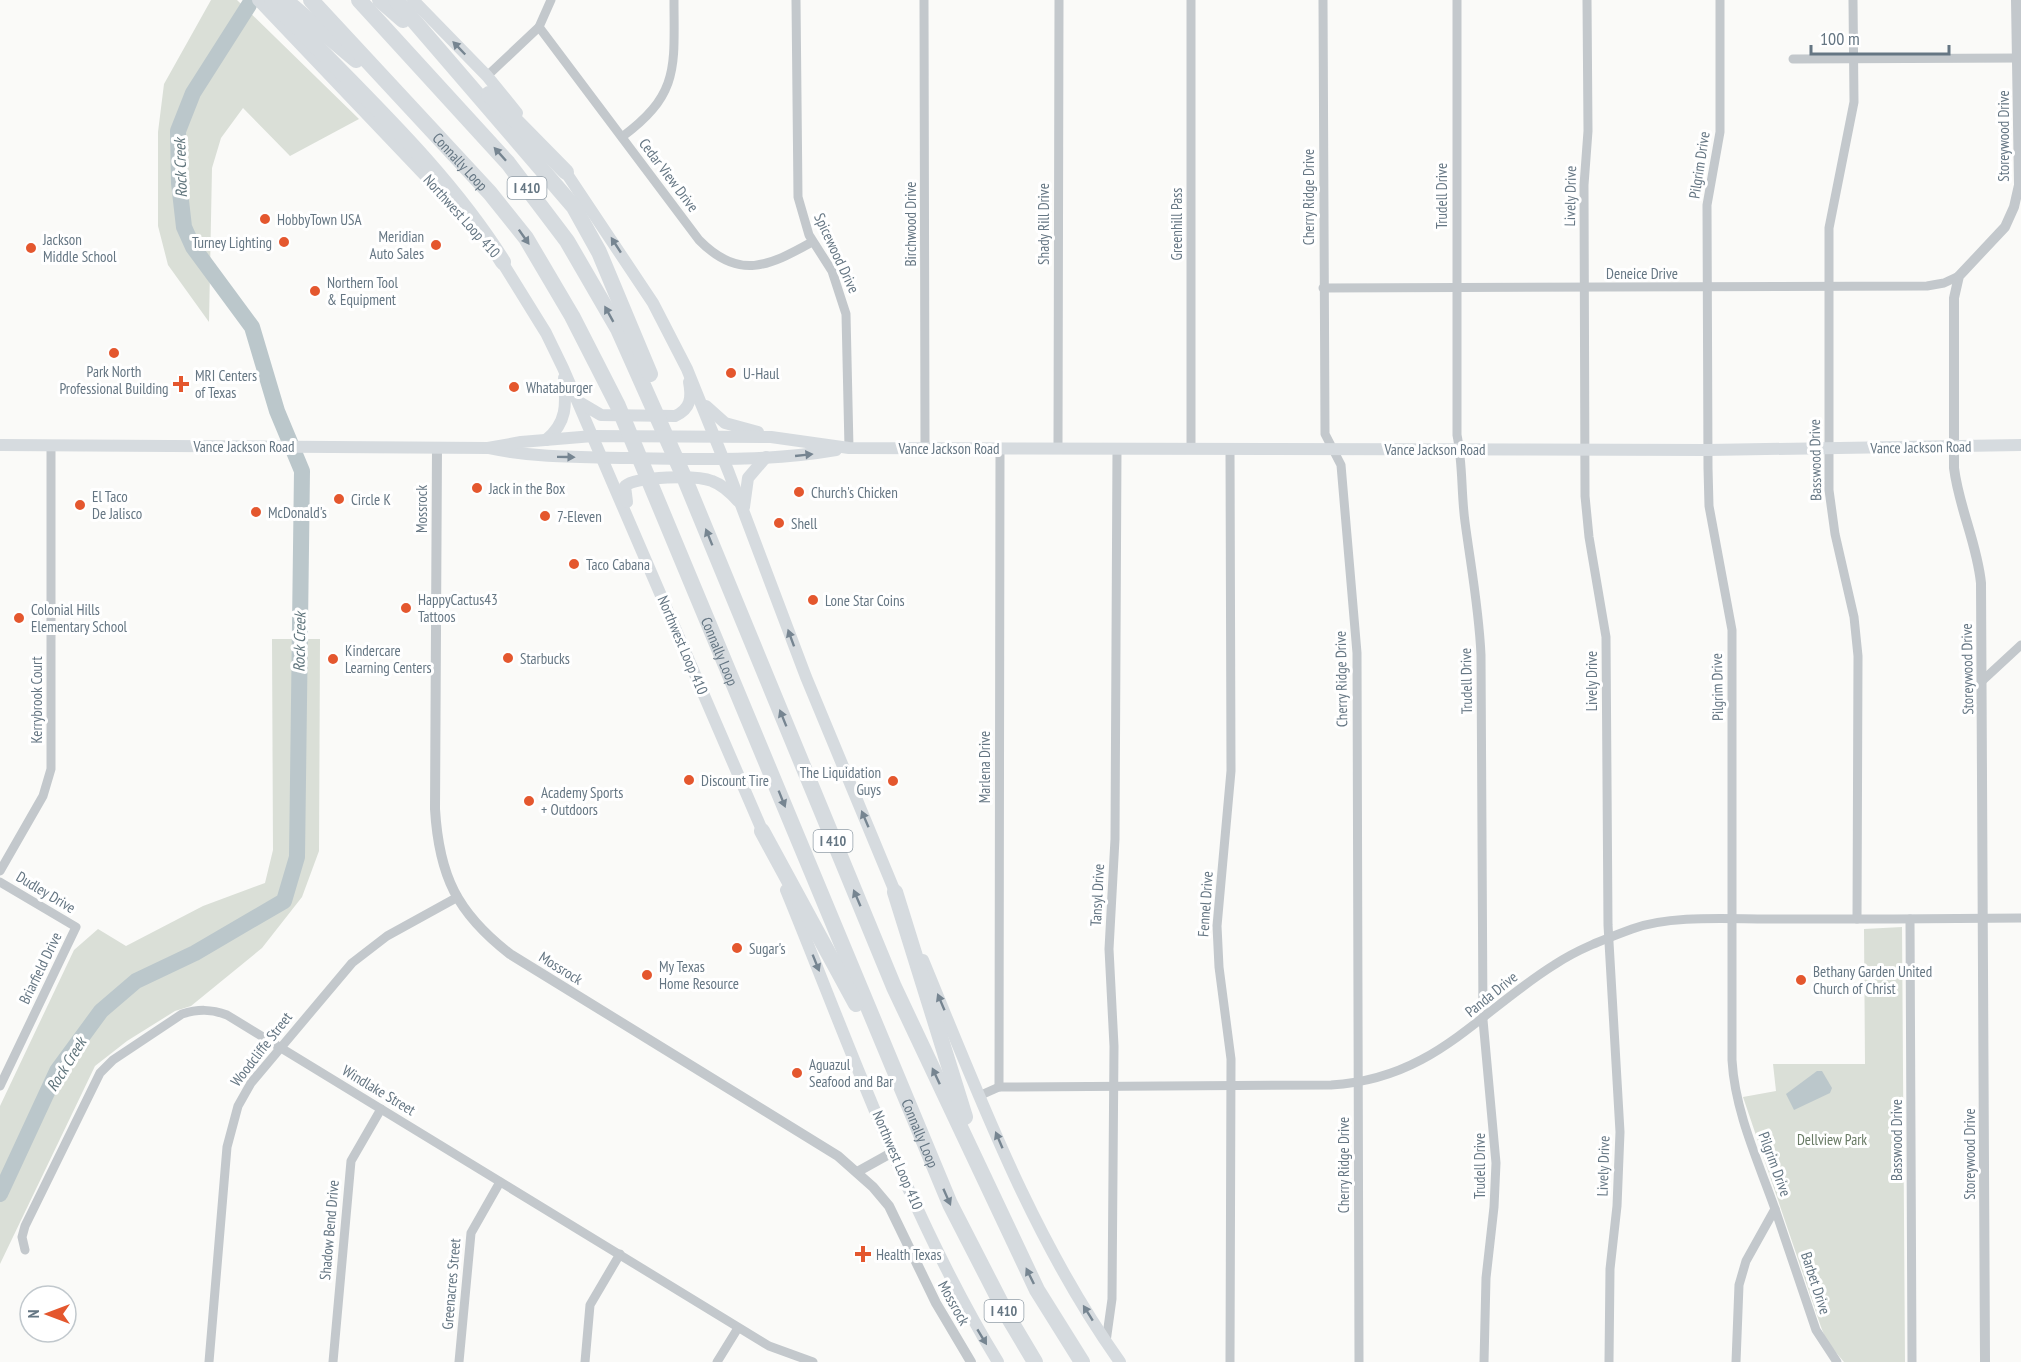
<svg xmlns="http://www.w3.org/2000/svg" width="2021" height="1362" viewBox="0 0 2021 1362" font-family="'PT Sans Narrow',sans-serif">
  <rect width="100%" height="100%" fill="#fafaf8"/>
  <g fill="#dadfd7">
    <polygon points="211,0 237,0 359,119 290,156 243,108 221,138 212,168 209,322 168,265 158,226 158,132 164,84"/>
    <polygon points="272,639 320,639 319,851 302,897 262,948 191,1006 175,1011 127,1041 95,1066 0,1264 0,1106 74,950 98,929 126,946 203,906 265,883 273,850"/>
    <polygon points="1902,927 1905,1362 1844,1362 1827,1342 1821,1327 1743,1097 1776,1091 1773,1064 1865,1064 1864,929"/>
  </g>
  <polygon fill="#bbc7cb" points="1817,1071 1822,1071 1832,1088 1830,1093 1794,1110 1786,1094"/>
  <g fill="none" stroke-linecap="round" stroke-linejoin="round">
    <polyline stroke="#bbc7cb" stroke-width="16" points="0,1194 57,1071 101,1011 136,981 195,953 284,901 297,857 302,471 277,411 252,327 193,247 184,227 179,183 178,131 193,93 249,5"/>
    <g stroke="#c3c8cc" stroke-width="9">
      <polyline points="796,0 798,197 809,235 832,271 846,314 849,448"/>
      <polyline points="924,0 925,447"/>
      <polyline points="1323,0 1325,434 1341,465 1357,653 1359,1362"/>
      <path d="M1457 0V435C1463 464 1461 493 1465 522 1471 567 1479 610 1481 655L1483 1020 1496 1163 1494 1207 1486 1278 1484 1362"/>
      <polyline points="1587,0 1588,131 1584,185 1585,496 1589,537 1606,637 1608,925 1620,1132 1617,1206 1610,1269 1609,1362"/>
      <path d="M1720 0V132L1707 205 1708 468 1709 506 1732 630V1060C1735 1112 1758 1161 1775 1209L1746 1261 1739 1285 1736 1362"/>
      <polyline points="1853,0 1854,102 1829,228 1829,490 1835,534 1854,617 1858,656 1857,919"/>
      <path d="M539 27 699 240C739 281 769 266 812 242"/>
      <polyline points="1793,59 2021,58"/>
      <polyline points="487,76 539,27 551,0"/>
      <path d="M622 137C680 94 674 67 674 0"/>
      <polyline points="1323,288 1927,286 1944,283 1959,276"/>
      <polyline points="1058,448 1059,0"/>
      <polyline points="1191,448 1191,0"/>
      <polyline points="1230,448 1231,771 1217,926 1219,967 1231,1059 1230,1362"/>
      <polyline points="1982,681 2021,645"/>
      <polyline points="0,871 43,796 51,769 51,445"/>
      <polyline points="0,882 76,927 0,1086"/>
      <polyline points="1910,919 1912,1362"/>
      <polyline points="999,1087 1000,448"/>
      <path d="M981 1095 999 1087 1331 1085C1433 1079 1476 1014 1554 965 1578 949 1605 939 1632 929 1670 915 1727 919 1767 919 1852 919 1936 919 2021 918"/>
      <polyline points="1775,1209 1816,1330 1837,1362"/>
      <path d="M25 1250 22 1237 25 1226 100 1073 113 1060 182 1014C198 1009 211 1009 227 1015L769 1346 813 1362"/>
      <polyline points="1106,1342 1112,1299 1114,1046 1109,949 1115,839 1117,448"/>
      <polyline points="209,1362 227,1147 238,1106 251,1083 352,963 387,936 456,898"/>
      <polyline points="333,1362 351,1161 381,1109"/>
      <polyline points="459,1362 471,1233 500,1182"/>
      <polyline points="585,1362 590,1305 620,1254"/>
      <polyline points="717,1362 738,1328"/>
    </g>
    <g stroke="#c3c8cc" stroke-width="10">
      <path d="M437 448 435 809C439 876 457 913 510 954L838 1156 873 1187 889 1206 936 1303 971 1362"/>
      <polyline points="857,1172 893,1152"/>
      <path d="M1985 1362 1981 583C1977 543 1959 508 1954 468V298L1959 276 2005 227 2014 207 2019 185 2016 0"/>
    </g>
    <g stroke="#d6dbdf" stroke-width="12">
      <polyline points="258,0 456,208"/>
      <polyline points="413,0 487,76 517,113"/>
      <polyline points="561,165 653,303 687,369 729,473 806,677 898,899"/>
      <polyline points="499,257 546,333 563,368 765,837"/>
      <path d="M579 402 601 415 675 416C691 409 692 397 689 382"/>
      <polyline points="706,406 725,423 758,432"/>
      <path d="M546 440C568 422 566 403 564 378"/>
      <path d="M0 445 488 448C535 458 582 457 630 458 698 459 767 462 836 450"/>
      <polyline points="488,448 521,442 593,436 771,437 849,448 1708,450 2021,445"/>
      <path d="M627 502 625 486C637 476 697 475 712 481 723 485 731 493 738 501"/>
      <polyline points="744,507 748,478 766,457"/>
      <path d="M786 890C850 1046 910 1218 998 1362"/>
      <path d="M923 960C980 1098 1033 1240 1120 1362"/>
    </g>
    <g stroke="#d6dbdf" stroke-width="16">
      <path d="M272 0C351 85 441 163 503 262"/>
      <polyline points="285,0 356,60"/>
      <path id="s1" d="M311 0 490 193 526 238 572 316 618 406 950 1204 1007 1315 1035 1362"/>
      <polyline points="359,0 508,163 567,241 618,329 684,477 894,987 1037,1290 1082,1362"/>
      <polyline points="380,0 403,20"/>
      <polyline points="396,0 574,207 599,252 650,374"/>
      <polyline points="489,94 566,172"/>
      <polyline points="762,831 856,1004"/>
      <polyline points="895,892 965,1117"/>
    </g>
  </g>
  <defs><path id="oneway-solid" d="M-6-.8H1V-3.2L6.5 0L1 3.2V.8H-6Z" transform="scale(1.5)"/></defs>
  <g fill="#768591">
    <use href="#oneway-solid" transform="translate(459 48) rotate(-134)"/>
    <use href="#oneway-solid" transform="translate(500 154) rotate(-132)"/>
    <use href="#oneway-solid" transform="translate(524 237) rotate(55)"/>
    <use href="#oneway-solid" transform="translate(616 245) rotate(-123)"/>
    <use href="#oneway-solid" transform="translate(609 314) rotate(-119)"/>
    <use href="#oneway-solid" transform="translate(804 455) rotate(-6)"/>
    <use href="#oneway-solid" transform="translate(566 457) rotate(1)"/>
    <use href="#oneway-solid" transform="translate(709 537) rotate(-112)"/>
    <use href="#oneway-solid" transform="translate(791 638) rotate(-110)"/>
    <use href="#oneway-solid" transform="translate(783 718) rotate(-112)"/>
    <use href="#oneway-solid" transform="translate(782 799) rotate(68)"/>
    <use href="#oneway-solid" transform="translate(865 819) rotate(-113)"/>
    <use href="#oneway-solid" transform="translate(857 898) rotate(-113)"/>
    <use href="#oneway-solid" transform="translate(816 963) rotate(68)"/>
    <use href="#oneway-solid" transform="translate(941 1002) rotate(-113)"/>
    <use href="#oneway-solid" transform="translate(936 1076) rotate(-115)"/>
    <use href="#oneway-solid" transform="translate(999 1140) rotate(-113)"/>
    <use href="#oneway-solid" transform="translate(947 1197) rotate(66)"/>
    <use href="#oneway-solid" transform="translate(1030 1276) rotate(-116)"/>
    <use href="#oneway-solid" transform="translate(1088 1313) rotate(-122)"/>
    <use href="#oneway-solid" transform="translate(982 1337) rotate(59)"/>
  </g>
  <g fill="#e4572e" stroke="#fff" stroke-width="2">
    <circle cx="265" cy="219" r="6"/>
    <circle cx="284" cy="242" r="6"/>
    <circle cx="436" cy="245" r="6"/>
    <circle cx="31" cy="248" r="6"/>
    <circle cx="315" cy="291" r="6"/>
    <circle cx="114" cy="353" r="6"/>
    <circle cx="731" cy="373" r="6"/>
    <path d="M178 375h6v6h6v6h-6v6h-6v-6h-6v-6h6z"/>
    <circle cx="514" cy="387" r="6"/>
    <circle cx="477" cy="488" r="6"/>
    <circle cx="799" cy="492" r="6"/>
    <circle cx="339" cy="499" r="6"/>
    <circle cx="80" cy="505" r="6"/>
    <circle cx="256" cy="512" r="6"/>
    <circle cx="545" cy="516" r="6"/>
    <circle cx="779" cy="523" r="6"/>
    <circle cx="574" cy="564" r="6"/>
    <circle cx="813" cy="600" r="6"/>
    <circle cx="406" cy="608" r="6"/>
    <circle cx="19" cy="618" r="6"/>
    <circle cx="508" cy="658" r="6"/>
    <circle cx="333" cy="659" r="6"/>
    <circle cx="689" cy="780" r="6"/>
    <circle cx="893" cy="781" r="6"/>
    <circle cx="529" cy="801" r="6"/>
    <circle cx="737" cy="948" r="6"/>
    <circle cx="647" cy="975" r="6"/>
    <circle cx="1801" cy="980" r="6"/>
    <circle cx="797" cy="1073" r="6"/>
    <path d="M860 1245h6v6h6v6h-6v6h-6v-6h-6v-6h6z"/>
  </g>
  <g text-anchor="middle" dominant-baseline="central" stroke-width="6" stroke-linejoin="round" paint-order="stroke">
    <g fill="#fff" stroke="#939fa8" stroke-width="1.5">
      <rect x="507.5" y="177" width="39" height="22" rx="4.5"/>
      <rect x="813.5" y="830" width="39" height="22" rx="4.5"/>
      <rect x="984.5" y="1300" width="39" height="22" rx="4.5"/>
    </g>
    <g font-size="14" font-weight="bold" fill="#657683">
      <text x="527" y="188">I 410</text>
      <text x="833" y="841">I 410</text>
      <text x="1004" y="1311">I 410</text>
    </g>
    <g font-size="15" fill="#657683" stroke="#fff">
      <text transform="translate(2003 136) rotate(-90)">Storeywood Drive</text>
      <text stroke="none"><textPath href="#s1" startOffset="220">Connally Loop</textPath></text>
      <text transform="translate(1699 165) rotate(-81)">Pilgrim Drive</text>
      <text transform="translate(669 175) rotate(53)">Cedar View Drive</text>
      <text transform="translate(1441 196) rotate(-90)">Trudell Drive</text>
      <text transform="translate(1570 196) rotate(-89)">Lively Drive</text>
      <text transform="translate(1308 197) rotate(-90)">Cherry Ridge Drive</text>
      <text transform="translate(462 216) rotate(48)">Northwest Loop 410</text>
      <text transform="translate(910 224) rotate(-90)">Birchwood Drive</text>
      <text transform="translate(1043 224) rotate(-90)">Shady Rill Drive</text>
      <text transform="translate(1176 224) rotate(-90)">Greenhill Pass</text>
      <text transform="translate(837 253) rotate(65)">Spicewood Drive</text>
      <text x="1642" y="273">Deneice Drive</text>
      <text x="244" y="446">Vance Jackson Road</text>
      <text transform="translate(1921 447) rotate(-1)">Vance Jackson Road</text>
      <text x="949" y="448">Vance Jackson Road</text>
      <text x="1435" y="449">Vance Jackson Road</text>
      <text transform="translate(1815 460) rotate(-91)">Basswood Drive</text>
      <text transform="translate(421 509) rotate(-90)">Mossrock</text>
      <text transform="translate(683 645) rotate(67)">Northwest Loop 410</text>
      <text stroke="none"><textPath href="#s1" startOffset="778">Connally Loop</textPath></text>
      <text transform="translate(1967 669) rotate(-91)">Storeywood Drive</text>
      <text transform="translate(1341 679) rotate(-91)">Cherry Ridge Drive</text>
      <text transform="translate(1466 681) rotate(-91)">Trudell Drive</text>
      <text transform="translate(1591 681) rotate(-90)">Lively Drive</text>
      <text transform="translate(1717 687) rotate(-91)">Pilgrim Drive</text>
      <text transform="translate(36 700) rotate(-90)">Kerrybrook Court</text>
      <text transform="translate(984 767) rotate(-90)">Marlena Drive</text>
      <text transform="translate(46 892) rotate(31)">Dudley Drive</text>
      <text transform="translate(1097 895) rotate(-87)">Tansyl Drive</text>
      <text transform="translate(1205 904) rotate(-86)">Fennel Drive</text>
      <text transform="translate(40 968) rotate(-64)">Briarfield Drive</text>
      <text transform="translate(561 968) rotate(32)">Mossrock</text>
      <text transform="translate(1491 994) rotate(-39)">Panda Drive</text>
      <text transform="translate(261 1049) rotate(-52)">Woodcliffe Street</text>
      <text transform="translate(379 1090) rotate(31)">Windlake Street</text>
      <text stroke="none"><textPath href="#s1" startOffset="1300">Connally Loop</textPath></text>
      <text transform="translate(1896 1140) rotate(-90)">Basswood Drive</text>
      <text transform="translate(1969 1154) rotate(-90)">Storeywood Drive</text>
      <text transform="translate(898 1160) rotate(67)">Northwest Loop 410</text>
      <text transform="translate(1775 1164) rotate(70)">Pilgrim Drive</text>
      <text transform="translate(1343 1165) rotate(-90)">Cherry Ridge Drive</text>
      <text transform="translate(1479 1166) rotate(-90)">Trudell Drive</text>
      <text transform="translate(1603 1166) rotate(-88)">Lively Drive</text>
      <text transform="translate(329 1230) rotate(-85)">Shadow Bend Drive</text>
      <text transform="translate(1816 1283) rotate(72)">Barbet Drive</text>
      <text transform="translate(451 1284) rotate(-85)">Greenacres Street</text>
      <text transform="translate(954 1303) rotate(61)">Mossrock</text>
    </g>
    <g font-size="15" fill="#657683" stroke="#fff" text-anchor="start">
      <text x="277" y="219">HobbyTown USA</text>
      <text x="424" y="236" text-anchor="end">Meridian<tspan x="424" dy="17">Auto Sales</tspan></text>
      <text x="43" y="239">Jackson<tspan x="43" dy="17">Middle School</tspan></text>
      <text x="272" y="242" text-anchor="end">Turney Lighting</text>
      <text x="327" y="282">Northern Tool<tspan x="327" dy="17">&amp; Equipment</tspan></text>
      <text x="114" y="371" text-anchor="middle">Park North<tspan x="114" dy="17">Professional Building</tspan></text>
      <text x="743" y="373">U-Haul</text>
      <text x="195" y="375">MRI Centers<tspan x="195" dy="17">of Texas</tspan></text>
      <text x="526" y="387">Whataburger</text>
      <text x="489" y="488">Jack in the Box</text>
      <text x="811" y="492">Church's Chicken</text>
      <text x="92" y="496">El Taco<tspan x="92" dy="17">De Jalisco</tspan></text>
      <text x="351" y="499">Circle K</text>
      <text x="268" y="512">McDonald's</text>
      <text x="557" y="516">7-Eleven</text>
      <text x="791" y="523">Shell</text>
      <text x="586" y="564">Taco Cabana</text>
      <text x="418" y="599">HappyCactus43<tspan x="418" dy="17">Tattoos</tspan></text>
      <text x="825" y="600">Lone Star Coins</text>
      <text x="31" y="609">Colonial Hills<tspan x="31" dy="17">Elementary School</tspan></text>
      <text x="345" y="650">Kindercare<tspan x="345" dy="17">Learning Centers</tspan></text>
      <text x="520" y="658">Starbucks</text>
      <text x="881" y="772" text-anchor="end">The Liquidation<tspan x="881" dy="17">Guys</tspan></text>
      <text x="701" y="780">Discount Tire</text>
      <text x="541" y="792">Academy Sports<tspan x="541" dy="17">+ Outdoors</tspan></text>
      <text x="749" y="948">Sugar's</text>
      <text x="659" y="966">My Texas<tspan x="659" dy="17">Home Resource</tspan></text>
      <text x="1813" y="971">Bethany Garden United<tspan x="1813" dy="17">Church of Christ</tspan></text>
      <text x="809" y="1064">Aguazul<tspan x="809" dy="17">Seafood and Bar</tspan></text>
      <text x="876" y="1254">Health Texas</text>
    </g>
    <g font-size="15" fill="#687a64" stroke="#fff">
      <text x="1832" y="1139">Dellview Park</text>
    </g>
    <g font-size="16" font-style="italic" fill="#60757c" stroke="#fff">
      <text transform="translate(180 168) rotate(-92)">Rock Creek</text>
      <text transform="translate(299 642) rotate(-89)">Rock Creek</text>
      <text transform="translate(66 1064) rotate(-58)">Rock Creek</text>
    </g>
  </g>
  <g transform="translate(48 1314) rotate(270)"><circle r="28" fill="#ffffff" stroke="#c1c8cd" stroke-width="1.5"/>
  <path d="M0-4.5L10 22L0 15L-10 22Z" fill="#e4572e"/>
  <text y="-9" font-size="16" font-weight="bold" text-anchor="middle" fill="#657683">N</text>
  </g>
  <path d="M1811 45v9h138v-9" fill="none" stroke="#657683" stroke-width="3"/>
  <text x="1820" y="45" font-size="18" fill="#657683" stroke="#ffffff" stroke-width="4.5" paint-order="stroke">100 m</text>
</svg>
